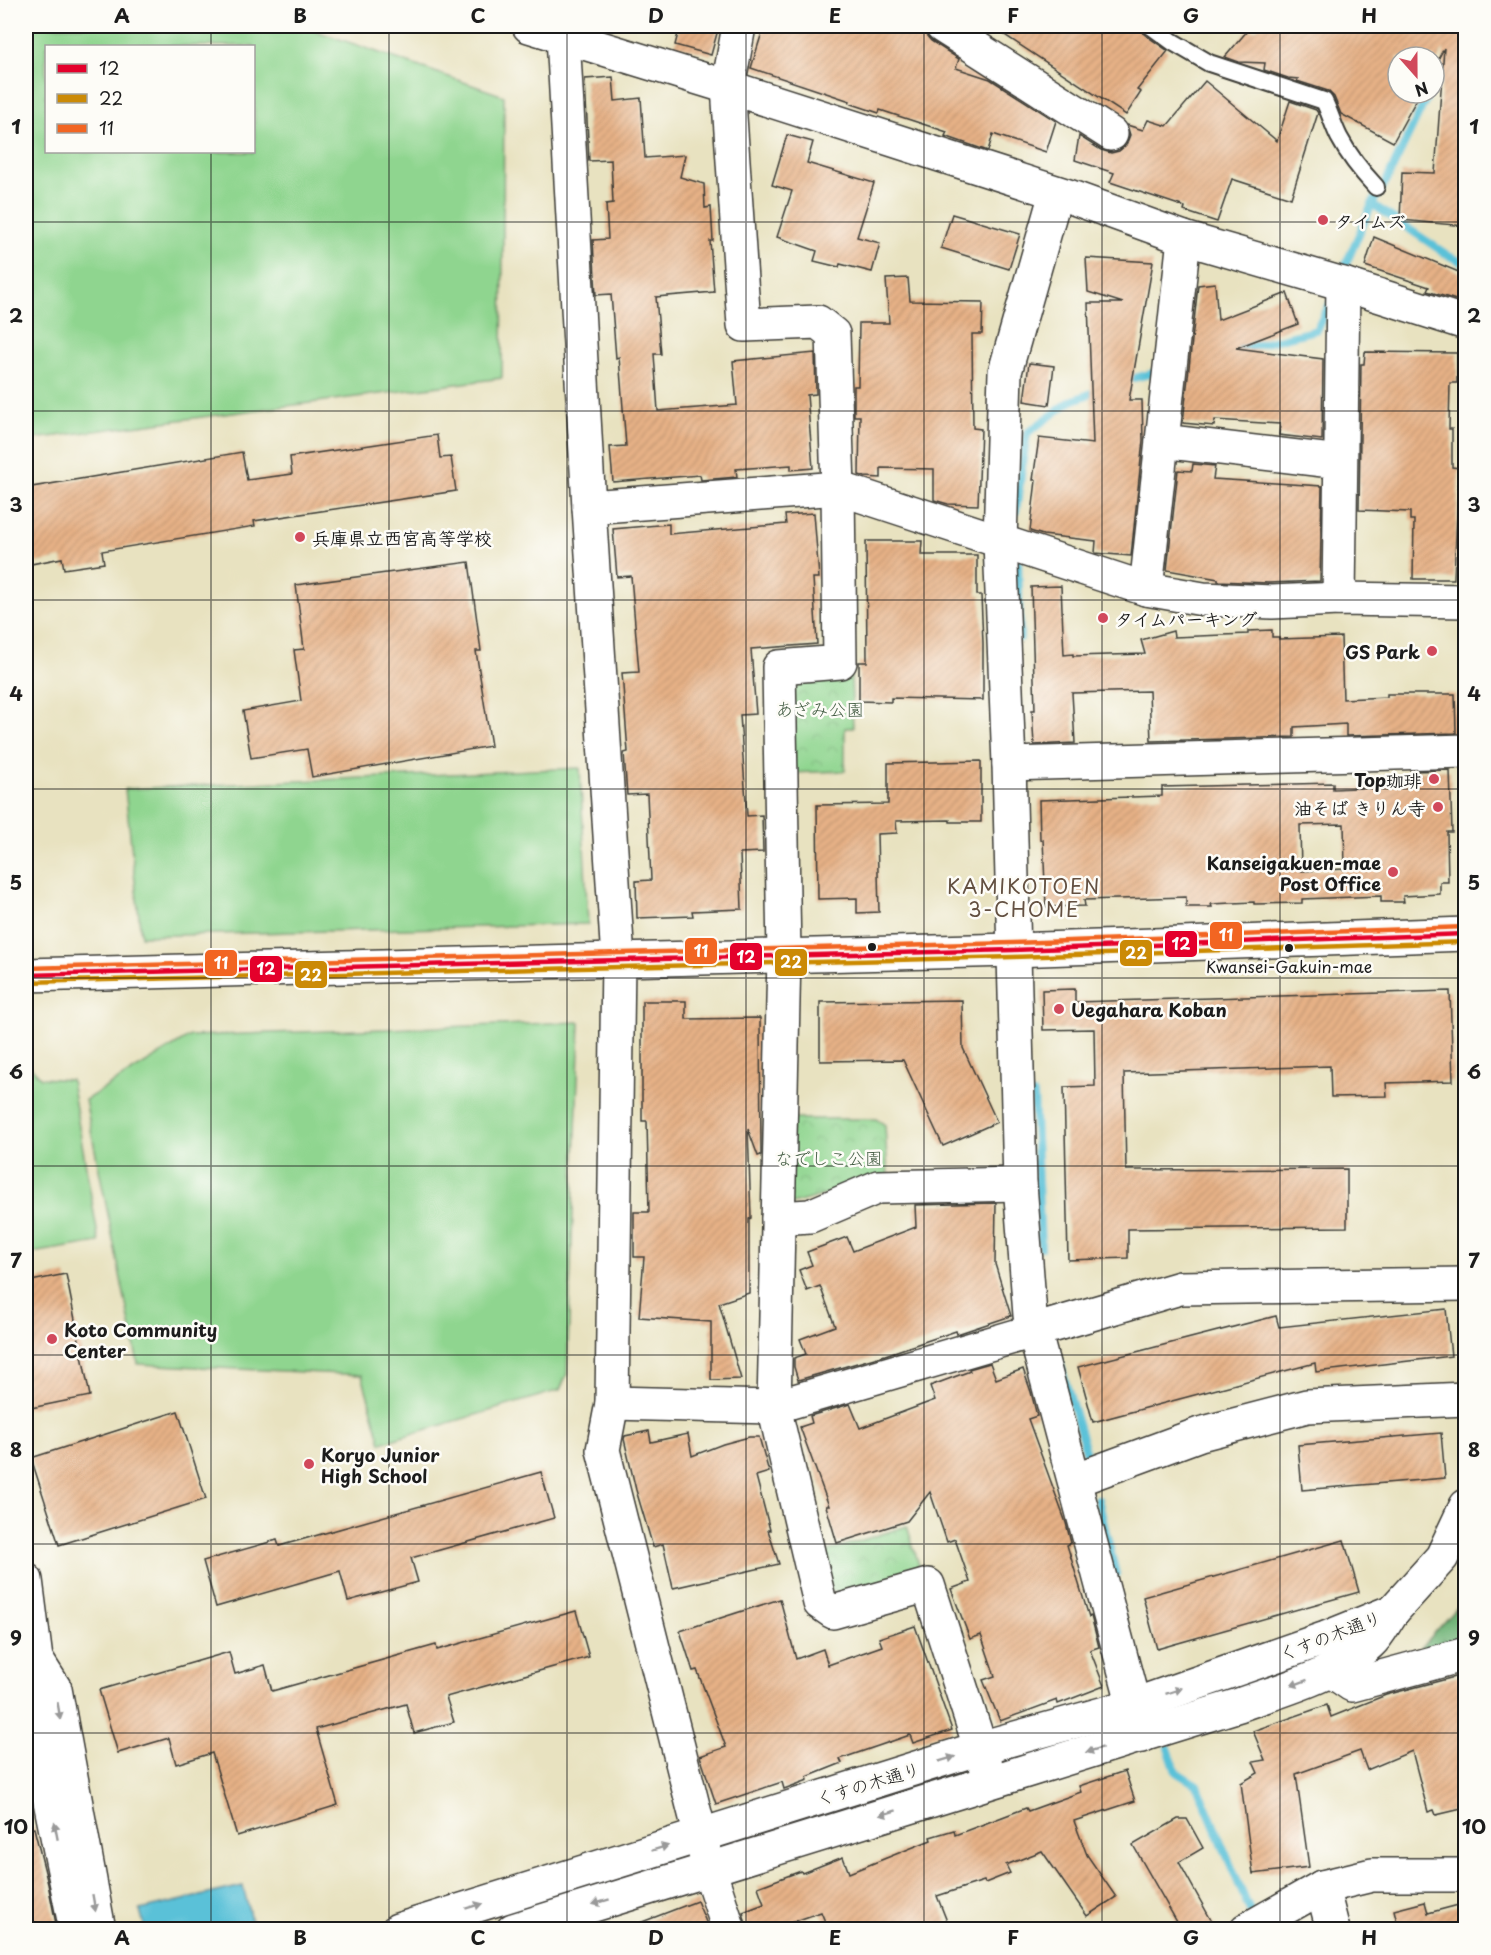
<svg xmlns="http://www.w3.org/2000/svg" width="1491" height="1955" viewBox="0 0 1491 1955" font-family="'Playpen Sans','Klee One',sans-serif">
  <defs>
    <pattern id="forest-firs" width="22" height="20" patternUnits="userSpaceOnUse" patternTransform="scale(1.5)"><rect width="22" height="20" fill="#73b67a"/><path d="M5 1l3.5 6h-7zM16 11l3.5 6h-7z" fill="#5e9363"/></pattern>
    <pattern id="park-crowns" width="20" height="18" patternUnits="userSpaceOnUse" patternTransform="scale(1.5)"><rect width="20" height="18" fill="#8fd58f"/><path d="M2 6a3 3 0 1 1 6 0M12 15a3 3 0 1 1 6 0" fill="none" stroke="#7bb67b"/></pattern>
    <pattern id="building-hatch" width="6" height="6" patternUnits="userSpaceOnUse" patternTransform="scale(1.5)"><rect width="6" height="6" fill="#e6b186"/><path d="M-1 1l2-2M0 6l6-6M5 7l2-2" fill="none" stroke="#c59873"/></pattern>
  </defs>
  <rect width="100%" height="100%" fill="#fdfcf7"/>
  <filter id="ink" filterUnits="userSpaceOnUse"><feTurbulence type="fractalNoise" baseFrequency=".0167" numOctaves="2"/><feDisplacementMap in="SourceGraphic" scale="12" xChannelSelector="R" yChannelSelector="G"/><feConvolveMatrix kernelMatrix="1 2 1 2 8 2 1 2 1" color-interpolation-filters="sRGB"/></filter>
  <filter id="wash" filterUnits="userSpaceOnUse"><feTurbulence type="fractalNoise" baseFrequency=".008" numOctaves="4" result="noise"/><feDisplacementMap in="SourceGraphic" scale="24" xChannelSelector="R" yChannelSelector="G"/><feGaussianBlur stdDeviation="1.35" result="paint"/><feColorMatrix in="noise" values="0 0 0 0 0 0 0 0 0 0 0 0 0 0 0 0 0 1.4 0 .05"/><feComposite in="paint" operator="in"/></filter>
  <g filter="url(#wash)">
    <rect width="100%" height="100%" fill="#e8e2c0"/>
    <g fill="#8fd58f" stroke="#567856" stroke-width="1.5" fill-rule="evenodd">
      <path d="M26 26H302L504 96 502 378 26 440ZM46 46H254V152H46Z"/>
      <polygon points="580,768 588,924 141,936 125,789"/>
      <polygon points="580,1022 567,1374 560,1390 381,1443 362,1375 138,1364 85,1100 190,1036"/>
      <polygon points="26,1062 41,1078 71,1080 99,1242 26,1254"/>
    </g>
    <polygon fill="url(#forest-firs)" stroke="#48694b" stroke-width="1.5" points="1465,1599 1465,1640 1413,1657"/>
    <g fill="url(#park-crowns)" stroke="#567856" stroke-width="1.5">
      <polygon points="851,676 853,728 845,728 845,771 790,773 789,691 800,679"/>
      <polygon points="792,1119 876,1119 885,1125 888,1177 789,1205"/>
      <polygon points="907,1526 922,1575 845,1598 829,1589 818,1554"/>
    </g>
    <polygon fill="#5ac1d8" stroke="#3b6e7a" stroke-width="1.5" points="243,1886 253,1929 145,1929 140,1910"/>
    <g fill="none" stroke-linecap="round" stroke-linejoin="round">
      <g stroke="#5ac1d8" stroke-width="8">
        <polyline points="1434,82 1435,80 1450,82"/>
        <polyline points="1372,204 1387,180 1429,93"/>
        <polyline points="1346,264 1372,204 1449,256 1466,264"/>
        <polyline points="1234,351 1316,330 1330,304"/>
        <polyline points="1123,381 1157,372"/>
        <polyline points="1016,511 1027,433 1071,401 1100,390"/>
        <polyline points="1018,560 1020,638"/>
        <polyline points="1034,1095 1041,1247"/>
        <polyline points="1059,1360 1088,1458"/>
        <polyline points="1098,1499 1116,1574"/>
        <polyline points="1168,1748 1176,1772 1197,1785 1250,1911"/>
      </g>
    </g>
    <g id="blocks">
      <g fill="url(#building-hatch)" fill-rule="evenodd">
        <polygon points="680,26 719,26 711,55 675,45"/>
        <polygon points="764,26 923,26 925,34 931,41 959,59 956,68 990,79 1056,121 1046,152 993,134 988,151 945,136 947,132 880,110 879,113 849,103 850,101 751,68"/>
        <polygon points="991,26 1141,26 1144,34 1168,51 1137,90 1141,92 1126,115"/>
        <polygon points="1260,26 1466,26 1466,226 1400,220 1402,172 1435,173 1444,48 1434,67 1434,57 1398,57 1398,93 1420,93 1393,142 1341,114 1334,97 1328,91 1297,81 1298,79 1288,78 1264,70 1265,63 1239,62 1225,57 1248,30 1256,30"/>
        <polygon points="613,77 615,101 641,98 645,158 685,155 680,177 704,184 705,208 711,207 713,241 710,241 714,292 656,297 661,354 654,354 658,411 737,405 733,361 815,353 816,394 807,395 813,468 791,470 791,465 736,469 737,477 701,480 700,475 613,482 610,447 626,446 619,357 616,358 611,294 596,295 593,240 608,239 606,204 613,203 611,160 589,161 585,79"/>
        <polygon points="1205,81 1277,141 1290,101 1316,110 1318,113 1291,198 1232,179 1217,222 1184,211 1185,207 1110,182 1114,173 1075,160 1079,136 1101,150 1111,153 1119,151 1126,145 1130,135 1127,125 1143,130 1148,120 1167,126"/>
        <polygon points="787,135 813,142 807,163 874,183 857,237 880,243 872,272 840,264 839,267 814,261 817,251 777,237 792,191 772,185"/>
        <polygon points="952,214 1020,234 1009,269 941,248"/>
        <polygon points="1374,237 1466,275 1466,303 1427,291 1429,287 1365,266"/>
        <polygon points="1086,258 1153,262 1129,400 1142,400 1143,440 1131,556 1095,553 1096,541 1043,535 1030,531 1036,480 1033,480 1039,438 1093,444 1088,303 1123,303 1088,292"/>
        <polygon points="908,278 910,301 983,302 982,334 972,334 973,428 981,429 978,505 948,504 934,500 934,469 881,468 881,478 865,477 859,475 860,416 854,416 854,386 858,386 859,323 889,323 886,279"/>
        <polygon points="1215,283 1218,320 1287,293 1298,324 1236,348 1323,359 1322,440 1279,435 1280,424 1215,420 1214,426 1183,423 1198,285"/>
        <polygon points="1365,352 1457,353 1457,383 1450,383 1449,429 1452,429 1452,467 1459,468 1454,579 1413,579 1414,520 1410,520 1410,512 1359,510 1361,364 1364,364"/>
        <polygon points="1029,363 1054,366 1049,405 1024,401"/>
        <polygon points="437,435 440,458 451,457 456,491 254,521 255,526 102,551 104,563 64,569 62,558 26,565 26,488 242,452 247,480 292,474 290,457"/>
        <polygon points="1193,464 1215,466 1213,479 1322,486 1320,581 1268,583 1218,581 1218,579 1167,570 1178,470 1192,471"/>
        <polygon points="814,513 819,578 813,578 817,644 751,649 756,714 740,715 747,816 762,815 763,852 740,853 742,909 692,911 693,916 637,918 636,881 651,880 647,794 627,795 624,753 628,752 622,673 639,672 631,576 617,577 613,529 669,524 669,534 786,524 785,515"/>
        <polygon points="866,541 922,541 921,555 977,555 977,595 981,595 983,643 983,700 891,698 891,702 859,701 859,662 867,662"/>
        <polygon points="469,562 481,651 476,651 491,746 312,777 307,749 251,758 243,711 301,701 294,650 304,649 296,585"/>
        <polygon points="1061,586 1064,655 1073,654 1073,656 1145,654 1141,640 1173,631 1174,637 1248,634 1248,631 1272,630 1272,637 1279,637 1279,639 1341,637 1343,699 1387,697 1387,694 1455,694 1456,733 1346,736 1346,724 1294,727 1294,737 1151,741 1149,691 1072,693 1075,743 1034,745 1032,710 1035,710 1031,587"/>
        <polygon points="981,761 981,822 950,822 950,820 896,821 897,833 877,834 879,912 857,913 857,898 818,899 817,805 888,804 888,763"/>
        <path d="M1450 770 1452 832H1447L1448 882H1440V894L1403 896 1404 902H1381V896L1302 899V903L1254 904V902L1211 904 1212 907H1186V897L1084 900 1085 906 1046 907 1043 839 1040 840 1039 800 1162 796V787L1333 783V789L1377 787V784L1415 783 1414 771ZM1344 824 1345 869 1301 871 1300 825Z"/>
        <polygon points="1075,989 1075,1002 1450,991 1453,1081 1386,1083 1387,1096 1331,1097 1330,1066 1124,1073 1126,1170 1347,1169 1347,1227 1128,1229 1128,1258 1068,1260 1064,1087 1095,1086 1094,1029 1043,1030 1042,990"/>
        <polygon points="962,1000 963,1048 997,1122 943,1146 903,1060 820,1061 820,1002"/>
        <polygon points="642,1001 686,1001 686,1019 760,1018 761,1155 758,1156 748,1129 751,1218 749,1219 749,1293 719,1303 741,1379 711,1380 711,1322 639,1317 644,1257 634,1257 634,1212 649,1212 647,1121 642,1121"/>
        <polygon points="996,1203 995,1264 1011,1316 957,1334 956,1331 885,1355 798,1380 794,1367 794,1358 806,1354 800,1339 835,1326 820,1286 807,1291 799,1270 812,1265 807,1252 847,1237 853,1251 916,1227 915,1205"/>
        <polygon points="66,1274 90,1396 26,1409 26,1282"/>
        <polygon points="1446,1309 1451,1356 1316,1372 1315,1363 1093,1422 1078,1367 1276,1316 1279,1327"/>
        <polygon points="990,1363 996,1379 1023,1369 1031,1392 1037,1416 1028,1419 1066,1523 1071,1543 1067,1545 1089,1617 1091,1616 1099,1647 1090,1650 1104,1686 1058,1704 1057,1700 1000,1721 983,1680 995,1676 981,1635 970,1639 951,1589 970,1582 955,1539 947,1542 930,1492 907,1521 837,1543 826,1506 829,1506 800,1427 812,1423 810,1416 850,1404 860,1428 935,1400 930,1386 970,1371 969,1369"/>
        <polygon points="178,1411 206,1499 59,1545 31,1458"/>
        <polygon points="649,1431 651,1442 688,1434 692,1456 723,1444 749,1437 759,1437 769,1472 756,1476 770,1530 768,1530 779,1564 673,1588 663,1544 653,1547 636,1490 624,1439 625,1436"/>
        <polygon points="1441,1433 1445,1478 1302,1490 1298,1445"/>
        <polygon points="541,1472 554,1518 411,1558 418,1582 348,1601 340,1571 216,1607 203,1561 277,1540 279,1546"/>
        <polygon points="1344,1540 1359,1592 1157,1649 1143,1597"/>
        <polygon points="780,1599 796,1659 823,1649 828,1665 882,1646 879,1638 915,1626 952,1730 913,1743 910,1735 840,1759 842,1763 807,1777 808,1780 784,1789 782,1782 716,1804 700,1756 726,1747 697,1670 693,1671 680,1631"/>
        <polygon points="576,1611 589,1657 446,1697 454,1722 414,1733 406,1704 316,1729 338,1805 237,1836 212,1753 176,1764 169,1738 118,1753 99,1690 229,1652 235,1674 265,1665 272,1691 436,1645 437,1650"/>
        <polygon points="1466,1674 1466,1808 1436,1815 1434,1810 1428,1812 1412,1751 1367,1770 1360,1751 1296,1774 1309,1867 1253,1874 1241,1783 1258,1773 1253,1762 1265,1760 1253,1731 1327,1705 1331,1717 1386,1695"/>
        <polygon points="1125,1771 1135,1801 1074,1821 1087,1855 1116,1897 1087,1916 1042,1851 1006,1865 1010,1873 985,1883 984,1881 937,1896 950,1929 828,1929 821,1912 773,1929 747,1929 743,1912 764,1904 758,1887 801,1871 802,1873 843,1857 849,1873 931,1840 930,1837 954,1830 955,1835 1026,1808 1028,1811 1081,1792 1079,1786"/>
        <polygon points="1178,1819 1187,1819 1203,1848 1179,1862 1216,1929 1181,1929 1133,1845"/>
        <polygon points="34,1828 48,1884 57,1929 29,1929 26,1914 26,1829"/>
        <polygon points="697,1901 709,1929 629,1929 629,1927"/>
        <polygon points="1425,1902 1428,1913 1466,1903 1466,1929 1396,1929 1395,1922 1397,1922 1394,1910"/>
      </g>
    </g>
  </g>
  <g filter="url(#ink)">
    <use href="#blocks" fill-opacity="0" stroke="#3b3a35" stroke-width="1.5"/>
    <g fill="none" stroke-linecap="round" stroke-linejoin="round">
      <defs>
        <path id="service" d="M1151 26 1173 42 1209 63 1324 101C1330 113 1333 125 1339 137 1349 156 1361 171 1376 187"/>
        <g id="minor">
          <polyline points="529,26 728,87 1071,197 1184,238 1343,284 1466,323"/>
          <polyline points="739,26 728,87 744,325 818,322 833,334 838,488 840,662 779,667 784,955 774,1407 820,1603 833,1612 928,1585 991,1781"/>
          <polyline points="942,26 1111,134"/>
          <polyline points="563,36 589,507 618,960 612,1403 603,1450 709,1869 729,1930"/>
          <polyline points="1056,193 1005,372 1000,542 1009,764 1020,1184 1030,1315 1142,1736"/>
          <polyline points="1162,441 1340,462"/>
          <polyline points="589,507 838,488 1146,589 1203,599 1272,602 1339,599 1466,601"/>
          <polyline points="1146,589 1184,238"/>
          <polyline points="1339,599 1343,284"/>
          <polyline points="1009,764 1466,751"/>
          <polyline points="778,1218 810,1216 878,1187 1020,1184"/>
          <polyline points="612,1403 774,1407 1180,1288 1466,1284"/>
          <polyline points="1075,1480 1200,1434 1307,1406 1466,1399"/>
          <polyline points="26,1580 36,1659 28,1692 76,1930"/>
          <polyline points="36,1659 55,1689 99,1930"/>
          <polyline points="1330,1670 1352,1685 1466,1654"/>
          <polyline points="1322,1887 1333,1930"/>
          <polyline points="398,1930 980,1748 1134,1705 1326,1638 1393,1611"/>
          <path d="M513 1930 1239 1705C1283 1689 1336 1676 1370 1643 1379 1635 1385 1622 1392 1612"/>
          <polyline points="1246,1930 1322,1887 1372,1875 1466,1875"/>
        </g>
        <g id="tertiary">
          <polyline points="26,975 1013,950 1466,934"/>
          <polyline points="1393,1611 1442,1557 1466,1506"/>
        </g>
      </defs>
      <use href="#service" stroke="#3b3a35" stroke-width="20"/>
      <use href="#minor" stroke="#3b3a35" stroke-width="36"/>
      <use href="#tertiary" stroke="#3b3a35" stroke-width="36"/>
      <use href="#service" stroke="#fff" stroke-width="16"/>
      <use href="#minor" stroke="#fff" stroke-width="33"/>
      <use href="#tertiary" stroke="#fff" stroke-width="33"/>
      <defs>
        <polyline id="bus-1" points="26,975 1013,950 1466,934"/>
        <polyline id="bus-2" points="26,982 1013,957 1466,942"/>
        <polyline id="bus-3" points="26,968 1013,943 1466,927"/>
      </defs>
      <use href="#bus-1" stroke="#fdfcf7" stroke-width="9"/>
      <use href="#bus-2" stroke="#fdfcf7" stroke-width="9"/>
      <use href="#bus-3" stroke="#fdfcf7" stroke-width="9"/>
      <use href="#bus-1" stroke="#e4002b" stroke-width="4.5"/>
      <use href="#bus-2" stroke="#cb8a06" stroke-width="4.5"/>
      <use href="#bus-3" stroke="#f26522" stroke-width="4.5"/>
    </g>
    <defs><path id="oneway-solid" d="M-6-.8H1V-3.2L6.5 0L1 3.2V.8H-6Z" transform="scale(1.5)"/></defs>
    <g fill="#999">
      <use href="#oneway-solid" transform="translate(1299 1683) rotate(160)"/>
      <use href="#oneway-solid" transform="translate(1174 1691) rotate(-19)"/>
      <use href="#oneway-solid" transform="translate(59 1711) rotate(80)"/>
      <use href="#oneway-solid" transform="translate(1094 1750) rotate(163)"/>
      <use href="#oneway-solid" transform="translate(947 1759) rotate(-17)"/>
      <use href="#oneway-solid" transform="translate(888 1813) rotate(163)"/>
      <use href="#oneway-solid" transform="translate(56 1831) rotate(-101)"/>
      <use href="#oneway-solid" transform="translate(660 1848) rotate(-17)"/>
      <use href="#oneway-solid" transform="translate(601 1902) rotate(163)"/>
      <use href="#oneway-solid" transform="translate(94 1903) rotate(80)"/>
      <use href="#oneway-solid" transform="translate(474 1906) rotate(-17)"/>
    </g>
  </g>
  <path fill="none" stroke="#1c1c1c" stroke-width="1.5" stroke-opacity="0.55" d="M211 26V46M389 26V1930M567 26V1930M746 26V1930M924 26V1930M1102 26V1930M1280 26V1930M211 152V1930M26 222H1466M26 411H1466M26 600H1466M26 789H1466M26 978H1466M26 1166H1466M26 1355H1466M26 1544H1466M26 1733H1466"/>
  <g fill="#d1495b" stroke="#fdfcf7" stroke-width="2">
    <circle cx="1323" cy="220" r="6"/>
    <circle cx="300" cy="537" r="6"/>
    <circle cx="1103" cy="618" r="6"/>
    <circle cx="1432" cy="651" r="6"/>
    <circle cx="1434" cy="779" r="6"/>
    <circle cx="1438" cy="807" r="6"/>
    <circle cx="1393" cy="872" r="6"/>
    <circle cx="1059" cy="1009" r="6"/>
    <circle cx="52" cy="1339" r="6"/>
    <circle cx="309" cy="1464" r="6"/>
  </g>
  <g fill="#1c1c1c" stroke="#fdfcf7" stroke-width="2">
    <circle cx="872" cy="947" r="5"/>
    <circle cx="1289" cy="948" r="5"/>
  </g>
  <g text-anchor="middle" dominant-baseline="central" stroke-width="5" stroke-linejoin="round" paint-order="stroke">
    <g font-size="16" fill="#1c1c1c" stroke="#fdfcf7">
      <text x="1289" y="966">Kwansei-Gakuin-mae</text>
    </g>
    <g font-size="18" font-weight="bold" fill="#1c1c1c" stroke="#fdfcf7" text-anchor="start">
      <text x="1335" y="220">タイムズ</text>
      <text x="312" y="537">兵庫県立西宮高等学校</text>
      <text x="1115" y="618">タイムパーキング</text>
      <text x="1420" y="651" text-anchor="end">GS Park</text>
      <text x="1422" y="779" text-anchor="end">Top珈琲</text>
      <text x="1426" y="807" text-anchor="end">油そば きりん寺</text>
      <text x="1381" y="862" text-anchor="end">Kanseigakuen-mae<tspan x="1381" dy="21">Post Office</tspan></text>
      <text x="1071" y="1009">Uegahara Koban</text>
      <text x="64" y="1329">Koto Community<tspan x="64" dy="21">Center</tspan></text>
      <text x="321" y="1454">Koryo Junior<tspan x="321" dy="21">High School</tspan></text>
    </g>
    <g font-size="18" fill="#445d44" stroke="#fdfcf7">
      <text x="820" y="708">あざみ公園</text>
      <text x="829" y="1157">なでしこ公園</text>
    </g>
    <g font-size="18" fill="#1c1c1c" stroke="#fdfcf7">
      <text transform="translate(1330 1635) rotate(-21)">くすの木通り</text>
      <text transform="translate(868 1783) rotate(-17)">くすの木通り</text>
    </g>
    <g font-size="20" letter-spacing="1.5" fill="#635041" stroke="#fdfcf7">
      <text x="1024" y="886">KAMIKOTOEN<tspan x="1024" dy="23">3-CHOME</tspan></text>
    </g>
  </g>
  <g stroke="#fdfcf7" stroke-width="2">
    <rect x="1209" y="921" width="34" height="29" rx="6" fill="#f26522"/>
    <rect x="1164" y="930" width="34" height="28" rx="6" fill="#e4002b"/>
    <rect x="684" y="937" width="34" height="28" rx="6" fill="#f26522"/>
    <rect x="1119" y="939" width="34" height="28" rx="6" fill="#cb8a06"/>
    <rect x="729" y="942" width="34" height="29" rx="6" fill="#e4002b"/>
    <rect x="774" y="948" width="34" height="29" rx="6" fill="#cb8a06"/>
    <rect x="204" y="949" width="34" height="28" rx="6" fill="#f26522"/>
    <rect x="249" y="955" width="34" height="28" rx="6" fill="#e4002b"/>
    <rect x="294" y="960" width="34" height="29" rx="6" fill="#cb8a06"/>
  </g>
  <g font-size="16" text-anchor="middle" font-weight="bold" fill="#fff">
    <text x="1226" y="941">11</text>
    <text x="1181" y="950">12</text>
    <text x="701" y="957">11</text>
    <text x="1136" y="959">22</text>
    <text x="746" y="963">12</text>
    <text x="791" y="968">22</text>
    <text x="221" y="969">11</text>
    <text x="266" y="975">12</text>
    <text x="311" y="981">22</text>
  </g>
  <rect width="1491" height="1955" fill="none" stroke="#fdfcf7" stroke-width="66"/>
  <rect x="45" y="45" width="210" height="108" fill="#fdfcf7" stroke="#a3a29f" stroke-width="1.5"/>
  <rect x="57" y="64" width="30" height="9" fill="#e4002b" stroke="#a3a29f" stroke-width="1.5"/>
  <text x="99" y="75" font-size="18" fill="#1c1c1c">12</text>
  <rect x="57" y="94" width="30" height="9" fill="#cb8a06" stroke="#a3a29f" stroke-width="1.5"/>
  <text x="99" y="105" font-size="18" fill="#1c1c1c">22</text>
  <rect x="57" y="124" width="30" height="9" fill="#f26522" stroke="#a3a29f" stroke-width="1.5"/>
  <text x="99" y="135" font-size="18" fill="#1c1c1c">11</text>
  <g transform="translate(1416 75) rotate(159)"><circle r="28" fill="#fdfcf7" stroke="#a3a29f" stroke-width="1.5"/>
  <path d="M0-4.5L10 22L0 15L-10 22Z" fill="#d1495b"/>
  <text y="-9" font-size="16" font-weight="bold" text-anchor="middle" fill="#1c1c1c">N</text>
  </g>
  <rect x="33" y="33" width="1425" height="1889" fill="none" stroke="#1c1c1c" stroke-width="2"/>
  <g font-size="20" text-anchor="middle" font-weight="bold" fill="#1c1c1c">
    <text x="122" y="23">A</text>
    <text x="300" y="23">B</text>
    <text x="478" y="23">C</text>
    <text x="656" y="23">D</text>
    <text x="835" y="23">E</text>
    <text x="1013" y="23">F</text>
    <text x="1191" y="23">G</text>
    <text x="1369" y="23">H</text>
    <text x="16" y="134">1</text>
    <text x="1474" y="134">1</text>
    <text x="16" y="323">2</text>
    <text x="1474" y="323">2</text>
    <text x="16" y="512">3</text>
    <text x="1474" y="512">3</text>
    <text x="16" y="701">4</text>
    <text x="1474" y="701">4</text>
    <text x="16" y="890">5</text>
    <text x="1474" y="890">5</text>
    <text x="16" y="1079">6</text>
    <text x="1474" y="1079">6</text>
    <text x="16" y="1268">7</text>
    <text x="1474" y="1268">7</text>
    <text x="16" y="1457">8</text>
    <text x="1474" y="1457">8</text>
    <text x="16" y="1645">9</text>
    <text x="1474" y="1645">9</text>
    <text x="16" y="1834">10</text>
    <text x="1474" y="1834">10</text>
    <text x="122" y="1945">A</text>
    <text x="300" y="1945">B</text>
    <text x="478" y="1945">C</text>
    <text x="656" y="1945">D</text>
    <text x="835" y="1945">E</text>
    <text x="1013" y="1945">F</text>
    <text x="1191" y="1945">G</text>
    <text x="1369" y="1945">H</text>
  </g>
</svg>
